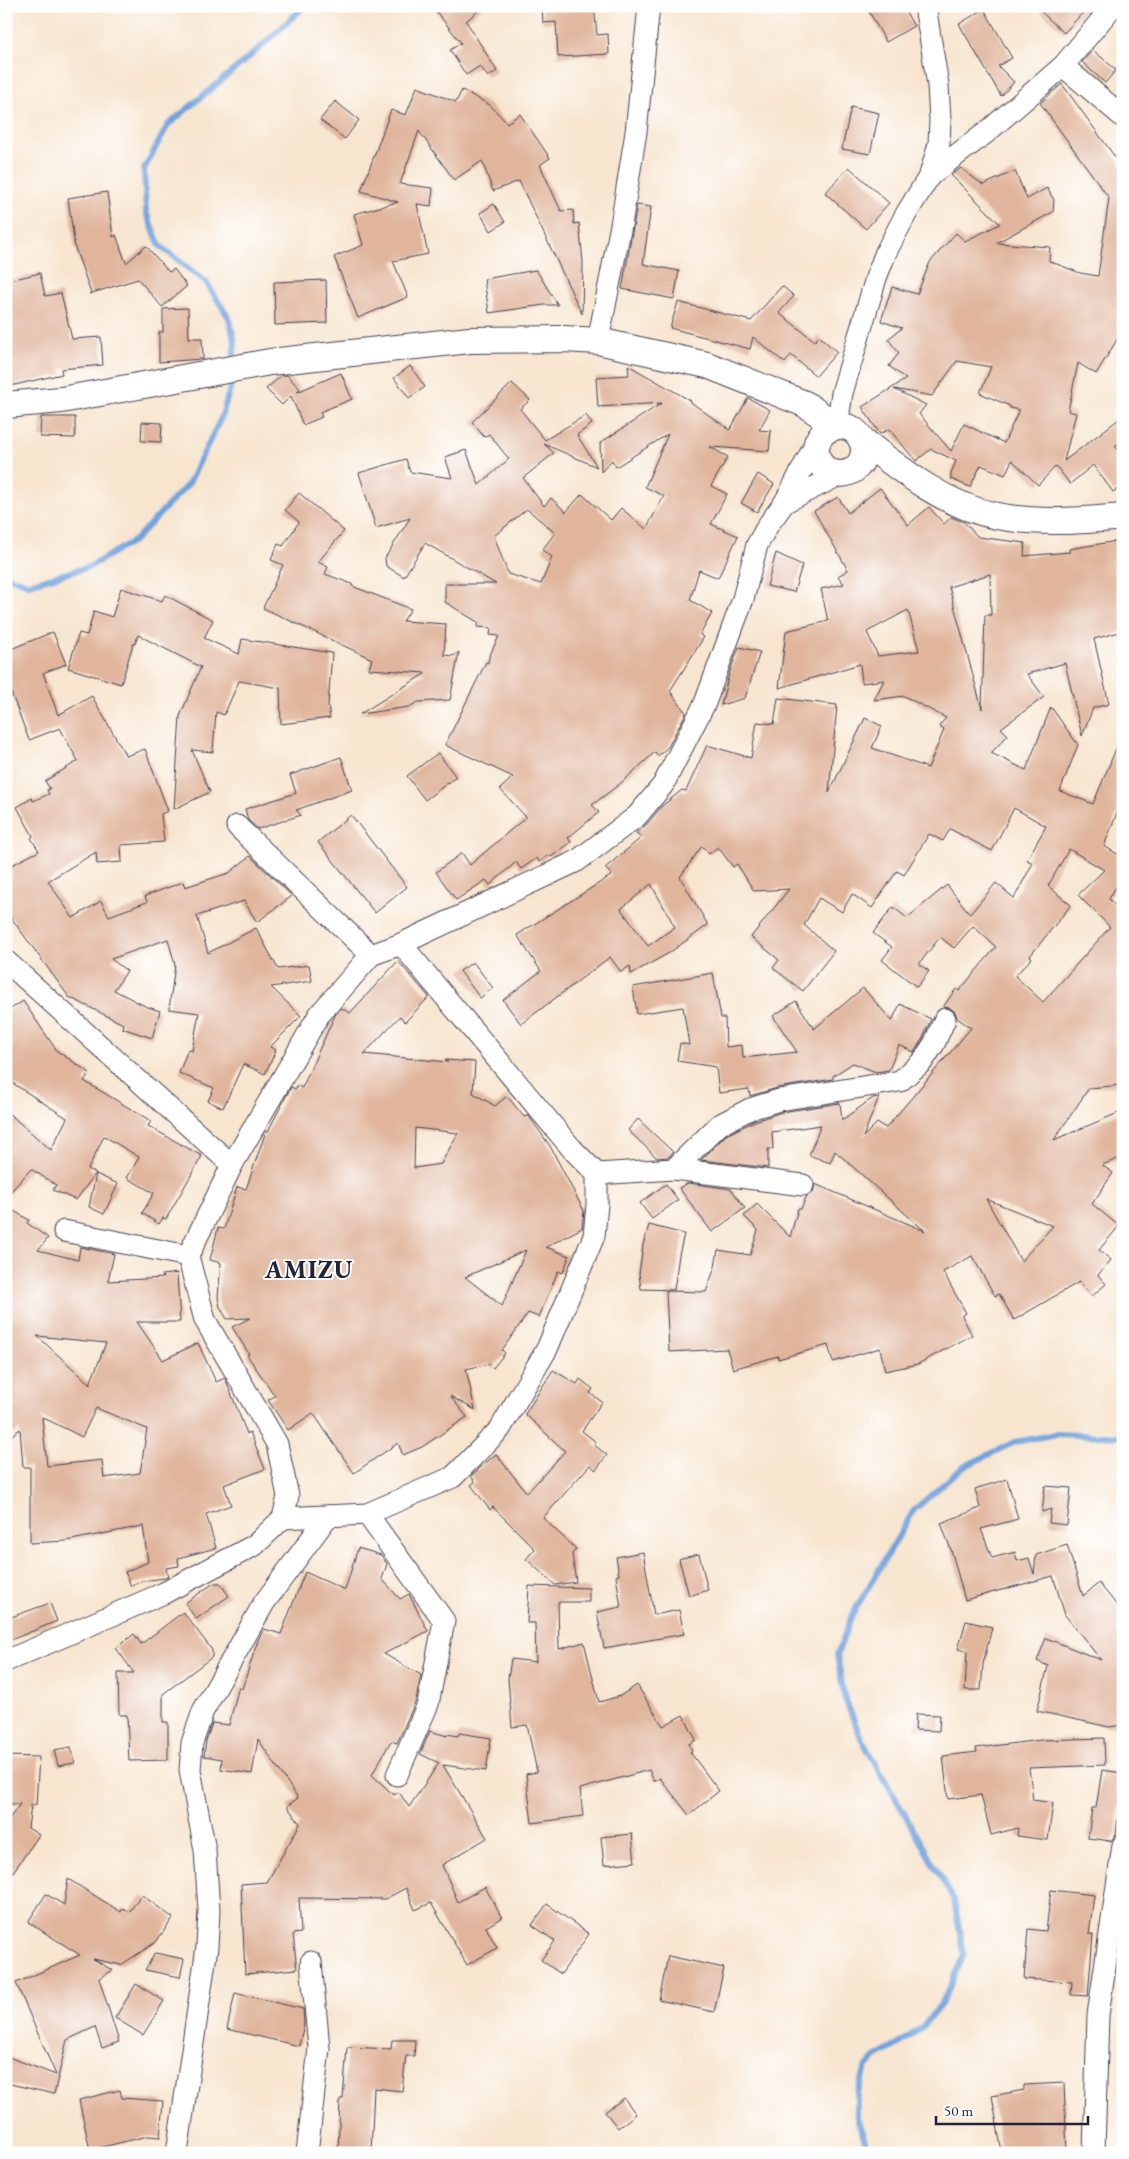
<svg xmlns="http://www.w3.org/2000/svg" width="1129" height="2159" viewBox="0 0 1129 2159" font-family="'EB Garamond',serif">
  <rect width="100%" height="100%" fill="#fff"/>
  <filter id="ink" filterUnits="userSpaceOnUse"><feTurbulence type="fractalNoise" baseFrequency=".02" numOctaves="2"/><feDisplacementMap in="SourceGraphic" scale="10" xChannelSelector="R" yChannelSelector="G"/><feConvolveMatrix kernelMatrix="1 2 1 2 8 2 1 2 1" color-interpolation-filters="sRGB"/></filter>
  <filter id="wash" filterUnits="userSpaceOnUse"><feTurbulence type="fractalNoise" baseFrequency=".0096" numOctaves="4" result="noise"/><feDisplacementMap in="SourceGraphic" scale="20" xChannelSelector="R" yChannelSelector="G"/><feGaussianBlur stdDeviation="1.12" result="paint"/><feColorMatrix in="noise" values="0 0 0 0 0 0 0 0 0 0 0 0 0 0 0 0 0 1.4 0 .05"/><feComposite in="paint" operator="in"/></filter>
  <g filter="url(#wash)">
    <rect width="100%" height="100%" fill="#f7e5cf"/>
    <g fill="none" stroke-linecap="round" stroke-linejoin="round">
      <g stroke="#72a3dc" stroke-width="6">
        <polyline points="233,363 235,342 229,318 206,282 160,246 146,212 144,169 168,125 255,52 305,6"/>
        <polyline points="6,576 28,584 89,567 135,540 189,483 221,418 231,386 232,376"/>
        <polyline points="869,2153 857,2118 857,2092 867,2066 875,2058 902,2042 922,2027 943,2002 964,1954 954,1900 862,1740 844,1696 837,1655 852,1615 914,1510 963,1467 1015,1442 1057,1434 1123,1437"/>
      </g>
    </g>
    <g id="blocks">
      <g fill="#e0b59c" fill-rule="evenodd">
        <polygon points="432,6 484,6 466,21 497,71 488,77 480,66 466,75 450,50 461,43"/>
        <polygon points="542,6 594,6 597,35 608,34 609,54 558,57 556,22 543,23"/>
        <polygon points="866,6 902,6 914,26 886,42"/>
        <polygon points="1035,6 1089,6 1064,33"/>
        <polygon points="984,9 1012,58 998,66 1014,82 1001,96 959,24"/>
        <polygon points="1093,50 1116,70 1105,83 1082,62"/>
        <path d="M1062 84 1123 168V330L1096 374 1078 363 1068 411 1076 413 1064 461 1123 416V440L1115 446 1123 456V485L1113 492 1093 465 1070 484 1056 466 1038 485 1012 460 1005 475 981 465 970 487 951 479V473L956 461 931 449 916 461 889 429 880 434 862 407 906 379 889 366 899 353 888 339 902 328 881 321 892 287 917 294 930 262 956 233 965 241 1000 224 951 175 961 168 983 185 1015 171 1027 199 1047 188 1054 200 1053 212 996 243 1050 247 1049 261 1080 273 1098 276 1109 198 1040 103ZM957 361 991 367 980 393 1010 406V408L1019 410 1004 443 964 424 951 451 919 414 926 405 894 389 932 396Z"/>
        <polygon points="417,87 456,102 462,90 490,105 507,123 520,114 550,158 540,165 561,211 573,210 574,224 579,223 583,262 582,314 519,181 493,191 482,161 454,180 419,131 400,184 433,188 431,206 417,204 428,254 393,261 408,297 358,318 334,257 363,245 354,214 398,202 361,191 391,110 406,115"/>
        <polygon points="335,101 359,120 345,139 320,120"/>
        <polygon points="851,107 879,113 870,154 842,149"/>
        <polygon points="849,167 889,203 866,229 825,193"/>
        <polygon points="107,192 113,237 116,235 126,263 146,246 169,272 174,269 187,286 162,307 138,279 89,294 91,293 75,248 68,198"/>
        <polygon points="494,204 505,222 491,231 480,213"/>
        <polygon points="637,205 651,207 643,264 679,271 674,299 622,289"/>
        <polygon points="536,270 558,305 544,305 489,313 484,279"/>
        <polygon points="40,273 45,296 61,293 72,339 101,337 103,365 61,369 62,374 6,387 6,281"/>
        <polygon points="326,280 327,323 275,325 274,282"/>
        <polygon points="782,286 794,296 779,313 815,341 819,336 837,352 816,376 791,355 785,363 753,337 750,349 670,328 678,302 751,321"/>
        <polygon points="188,308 189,338 202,338 203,359 159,362 159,332 163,332 163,309"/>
        <path d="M628 365 691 401H689L730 430 748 398 770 410 759 430 771 431 769 451 710 447 728 457 711 486 727 494 711 524 738 536 718 578 699 570 690 600 712 613 700 635 704 637 670 691 686 713 668 747 658 756 655 752 621 783 592 805 599 812 568 838 571 842 551 857 550 855 539 862 537 858 521 869 516 862 490 885 486 880 456 900 436 872 462 853 470 865 526 817 500 789 513 777 445 745 486 662 488 663 489 657 499 636 490 635 491 628 477 627 479 623 445 602V584H496L425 543 404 577 386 566 385 558 410 518 376 528 359 473 406 459 410 472 452 478 445 457 466 450 479 485 509 459 489 434 484 437 472 422 512 383 530 400 520 409 545 440 586 415 592 424 577 435 597 467 544 444 554 453 523 478 544 506 551 498 566 512 582 494 611 520 621 508 646 529 664 496 645 487 668 434 616 467 612 460 601 472 600 443 662 403 598 407 596 377 629 375ZM527 509 555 533 542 550 552 557 541 584 508 574 494 536Z"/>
        <polygon points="410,366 425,387 409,398 394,378"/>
        <polygon points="341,373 352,399 320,412 322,417 303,425 291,396 282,405 266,389 281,376 287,375 300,389 297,392"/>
        <polygon points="41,417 75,417 75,438 40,437"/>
        <polygon points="142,422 162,423 161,442 141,441"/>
        <polygon points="758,474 774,484 757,512 741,503"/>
        <path d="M880 488 908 525 929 507 944 524 951 517 964 522 978 537 1025 543 1024 556 1070 552 1069 549 1123 540V573L1116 574 1123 607V631L1094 639 1109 704 1093 708 1082 736 1065 663 1027 674 1044 697 1001 728 1008 735 991 753 1026 770 1051 707 1078 745 1060 791 1093 804 1123 732V798L1104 846 1119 855 1123 851V881L1120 880 1109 899 1123 913V1085L1089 1088 1054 1140 1123 1111V1157L1102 1165 1113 1173 1092 1204 1119 1226 1099 1250 1111 1260 1098 1275 1106 1284 1092 1296 1079 1282 1014 1320 999 1294 995 1296 972 1256 943 1272 966 1313 962 1316 972 1335 918 1364 885 1371 880 1348 833 1362 828 1345 778 1359V1356L733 1369 727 1349 669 1352 666 1291 706 1292 715 1267 718 1250 750 1255 758 1230 744 1216 757 1204 790 1237 798 1209H801L806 1197 813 1192 815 1184 925 1231 835 1151 830 1163 809 1155 821 1125 772 1132 773 1149H768V1168L701 1160 726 1135 755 1121 782 1112 840 1103 842 1120 873 1098 879 1097 863 1137 877 1123 886 1128 971 1028 957 1018 955 1012 950 1008 943 1007 956 989 959 991 996 947 973 926 954 948 940 937 919 964 929 971 917 987 882 960 892 947 873 933 893 907 907 918 947 885 970 914 996 883 1014 898 1033 863 1027 860 1046 826 1014 808 992 851 950 829 943 841 929 834 904 875 897 871 872 908 852 894 842 912 819 898 804 925 834 951 803 991 773 968 779 960 751 937 789 889 754 891 737 864 733 867 718 847 709 854 702 846 680 877 708 925 669 953 631 974 630 966 621 972 610 957 521 1024 503 1000 541 971 517 935 612 875 605 868 642 837 636 833 647 824 662 806 682 790 686 791 707 745 751 758 757 722 774 724 778 698 837 705 829 793 865 718 882 726 872 748 928 768 944 730 939 726 946 718 904 696 874 700 884 680 862 683 860 664 779 688 786 631 828 621 821 589 844 584 838 576 848 570 814 511 838 497 848 513ZM990 574 991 615H985L982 709 949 587ZM908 610 919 651 878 656 867 632ZM1069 849 1104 870 1078 895 1110 927 1043 1002 1015 976 1032 958 1030 956 1071 905 1048 886ZM651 884 675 927 648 946 621 909ZM986 1199 1053 1226 1021 1261Z"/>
        <polygon points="299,493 344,531 318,562 328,567 325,574 352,584 352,586 411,609 403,621 446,624 444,655 453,656 459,652 450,700 418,702 409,707 360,714 426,673 369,669 372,659 263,608 283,565 271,560 278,544 283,546 299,522 285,510"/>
        <polygon points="776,553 802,565 794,592 767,586"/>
        <polygon points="121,588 162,601 165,595 213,620 204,638 239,654 242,639 332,653 328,705 330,718 281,724 280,688 239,681 224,715 216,712 213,752 192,750 210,792 174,809 180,716 201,667 138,635 135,644 133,644 121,684 68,668 79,633 87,635 94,611 112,617"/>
        <polygon points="53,632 66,664 43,673 58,715 92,696 126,756 145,749 168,811 161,814 164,842 121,845 122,862 97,864 96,852 48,881 73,918 101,901 109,916 147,902 145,896 183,882 185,887 229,873 250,856 292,896 257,922 244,901 197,916 208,953 256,928 278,969 309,965 312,981 271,987 301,1016 270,1047 276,1050 265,1074 243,1064 223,1108 208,1101 214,1088 179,1073 188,1049 192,1051 199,1013 169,1009 175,965 168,939 111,959 127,971 114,990 145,1006 160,1011 152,1038 122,1028 123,1024 69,997 6,911 6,868 39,851 31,838 33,836 17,807 32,798 33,801 49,794 47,790 50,789 45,781 78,761 60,728 29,740 6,679 6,651"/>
        <polygon points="739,647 760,652 745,698 721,705 729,674"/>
        <polygon points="438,753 456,777 425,800 407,776"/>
        <polygon points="341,757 352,790 296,810 301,815 258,829 248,820 245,809 296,793 290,775"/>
        <polygon points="351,815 407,887 375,913 318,842"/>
        <path d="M398 961 429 997 405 1022 400 1016 364 1054 448 1062 445 1060 475 1062 473 1093 495 1106 507 1096 524 1117 528 1115 550 1146 584 1211 582 1228 546 1247 569 1256 563 1273 558 1271 539 1317 528 1313 502 1350 505 1353 493 1368 489 1364 466 1369 475 1410 450 1396 467 1417 422 1447 403 1455 398 1443 354 1473 313 1413 288 1430 268 1400 275 1396 247 1355 249 1354 232 1327 250 1318 227 1319 220 1307 218 1297 221 1263 210 1260 218 1228 224 1229 237 1187 246 1189 266 1131H268L291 1087 296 1089 297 1085 302 1088 335 1015 341 1008 350 1013ZM415 1128 458 1133 441 1164 414 1168ZM526 1250 502 1306 465 1277Z"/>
        <polygon points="473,962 493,988 480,998 460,971"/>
        <polygon points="713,973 721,1018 725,1018 726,1047 742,1045 743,1058 797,1052 773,1016 796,1001 814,1029 863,988 892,1021 900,1004 931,1019 923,1038 914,1052 899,1045 889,1070 876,1072 853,1063 833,1076 833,1079 777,1088 750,1096 749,1089 719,1093 716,1067 677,1061 680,1043 689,1045 683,1007 637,1014 633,987"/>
        <polygon points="23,1001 57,1051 90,1073 84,1081 151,1121 148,1126 202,1156 166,1219 163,1218 159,1224 142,1213 154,1193 127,1178 139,1157 104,1136 88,1169 96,1173 76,1200 53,1190 56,1185 31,1169 6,1197 6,1111 51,1150 67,1118 6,1079 6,1012"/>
        <polygon points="638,1119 673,1152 669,1157 657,1158 628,1130"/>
        <polygon points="96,1174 118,1184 104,1214 89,1207"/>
        <polygon points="688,1183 731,1189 745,1208 712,1232 679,1188"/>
        <polygon points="666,1184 678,1200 652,1219 640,1203"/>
        <path d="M6 1206 29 1220 27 1223 48 1238 38 1250 78 1260 80 1247 114 1254 108 1281 163 1278 162 1275 177 1273 180 1322H137L163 1360 198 1343 216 1382 225 1378 247 1434 250 1432 265 1469 224 1485 231 1505 206 1514 216 1548 178 1558 179 1566 166 1568 168 1577 165 1578 142 1581 131 1586 125 1572 148 1562 143 1526 66 1541 30 1543V1467H23L20 1429 6 1440ZM37 1336 106 1343 90 1384ZM96 1408 147 1429 140 1473 104 1478 102 1460 47 1466 42 1417 82 1437Z"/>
        <polygon points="649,1225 684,1234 679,1255 674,1290 641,1289 639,1274 643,1245"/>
        <polygon points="553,1370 577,1384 580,1379 593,1389 590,1393 602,1402 582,1431 596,1442 593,1444 607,1455 596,1470 590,1465 543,1518 576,1549 572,1554 576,1582 555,1585 526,1559 535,1549 493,1507 490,1510 471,1485 475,1482 471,1476 496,1454 527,1493 565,1451 525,1414"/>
        <polygon points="1007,1479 1018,1519 981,1529 992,1558 1015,1552 1017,1561 1029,1558 1034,1574 1036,1555 1067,1545 1083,1596 1099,1583 1123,1613 1123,1725 1109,1727 1037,1711 1048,1666 1037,1661 1046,1638 1101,1660 1065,1615 1053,1576 965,1600 952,1553 941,1523 980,1508 975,1489"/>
        <polygon points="1045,1486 1071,1488 1067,1525 1049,1523 1051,1509 1042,1512"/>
        <polygon points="358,1548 381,1555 387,1564 382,1579 400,1599 409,1594 428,1631 384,1654 421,1675 416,1700 397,1743 391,1741 372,1775 394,1795 399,1792 409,1807 439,1763 420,1754 430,1731 447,1736 447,1734 458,1736 459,1733 491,1738 486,1771 443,1765 487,1838 442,1865 458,1902 485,1887 502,1918 486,1927 497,1948 467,1965 431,1903 415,1910 406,1888 385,1899 299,1898 301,1933 293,1934 297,1969 245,1974 241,1884 267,1882 300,1824 287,1806 298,1798 258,1739 252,1774 221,1769 222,1759 204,1756 206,1741 212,1723 229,1725 239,1686 242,1689 258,1640 264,1629 281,1634 305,1572 345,1590"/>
        <polygon points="643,1552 654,1615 679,1610 684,1634 604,1648 597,1612 621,1607 616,1576 619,1575 616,1557"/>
        <polygon points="699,1554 708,1590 689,1596 679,1559"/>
        <polygon points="214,1583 220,1583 229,1596 196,1619 185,1603"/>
        <polygon points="529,1586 589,1588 589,1602 558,1602 559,1649 584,1642 599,1702 620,1696 637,1685 663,1726 683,1715 696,1740 689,1744 692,1751 690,1752 719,1791 689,1815 660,1778 654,1781 649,1770 580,1789 583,1816 532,1823 526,1774 537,1772 527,1725 512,1727 508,1679 511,1659 536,1662 535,1623 527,1623"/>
        <polygon points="50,1603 57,1621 6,1642 6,1619"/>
        <polygon points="183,1612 212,1650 212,1657 163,1694 163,1722 168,1722 168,1760 129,1761 127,1715 119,1715 118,1673 134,1673 116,1648 134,1634 141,1644"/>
        <polygon points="966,1621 992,1627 983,1664 981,1690 965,1690 967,1651 958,1649"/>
        <polygon points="916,1714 940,1715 939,1731 915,1730"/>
        <polygon points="1104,1738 1105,1765 1029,1768 1033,1800 1053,1803 1048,1840 1017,1836 1018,1828 991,1835 981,1795 948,1799 943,1756 977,1752 976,1748 1041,1740"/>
        <polygon points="71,1747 75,1763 58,1766 54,1750"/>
        <polygon points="6,1756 39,1757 36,1805 31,1805 28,1828 39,1835 6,1882 6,1823 20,1804 6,1804"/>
        <polygon points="1102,1770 1123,1773 1116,1835 1111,1841 1088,1838 1092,1808 1096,1808"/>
        <polygon points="632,1834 635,1862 604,1865 601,1837"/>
        <polygon points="68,1879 121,1912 123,1908 129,1912 142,1895 173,1918 156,1942 121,1965 93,1959 112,1970 99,1978 119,2042 102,2048 95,2027 67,2040 54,2094 6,2083 6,2056 56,2075 16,1983 80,1955 28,1922 46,1894 64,1905"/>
        <polygon points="1051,1890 1094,1895 1089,1934 1093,1934 1088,1996 1071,1995 1072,1982 1024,1979 1028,1929 1046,1931"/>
        <polygon points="547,1904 589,1934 561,1974 541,1960 555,1941 532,1925"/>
        <polygon points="155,1953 184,1959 180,1977 145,1970"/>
        <polygon points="668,1956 724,1968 714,2012 659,2000"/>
        <polygon points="136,1984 164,2001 143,2035 115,2018"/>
        <polygon points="235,1993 303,2009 304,2024 299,2046 227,2029"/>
        <polygon points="392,2040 415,2040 414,2056 406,2056 402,2091 374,2088 371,2153 338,2153 340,2099 343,2099 347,2047 391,2049"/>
        <polygon points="1064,2083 1067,2153 1002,2153 992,2096 1024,2090 1024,2085"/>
        <polygon points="120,2090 122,2098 163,2101 160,2137 148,2136 90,2150 79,2100"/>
        <polygon points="624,2098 636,2114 618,2128 605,2112"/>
      </g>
    </g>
  </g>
  <g filter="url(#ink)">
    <use href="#blocks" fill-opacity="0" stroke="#423f51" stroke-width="1"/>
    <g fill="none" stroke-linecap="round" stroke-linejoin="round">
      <defs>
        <g id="minor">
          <polyline points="1063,66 1123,117"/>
          <polyline points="930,175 987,132 1063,66 1113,6"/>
          <polyline points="598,341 621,225 636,132 649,6"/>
          <polyline points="837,426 842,393 876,278 886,252 906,214 930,175 939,144 940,120 938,85 925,6"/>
          <polyline points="785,502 839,475"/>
          <polyline points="237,826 371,955"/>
          <polyline points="6,961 232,1165"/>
          <polyline points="674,1169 803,1185"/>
          <polyline points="597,1174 674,1169 719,1125 750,1109 779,1100 900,1081 922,1062 934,1044 945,1019"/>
          <polyline points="64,1231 188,1256"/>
          <polyline points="367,1514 444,1621 428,1704 397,1775"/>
          <polyline points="283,1518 367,1514 453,1477 500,1429 547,1349 594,1236 597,1205 597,1174 573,1150 401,944"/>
          <polyline points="6,1661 164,1593 255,1545 283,1518 288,1496 277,1444 205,1320 188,1256 232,1165 319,1015 371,955 401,944 577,861 637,816 663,785 705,703 743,599 757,545 768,525 785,502 818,439"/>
          <polyline points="177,2153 207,1947 209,1910 205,1850 190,1770 192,1743 203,1711 264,1603 328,1516"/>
          <polyline points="307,2153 319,2048 311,1962"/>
          <polyline points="1094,2153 1098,2015 1123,1845"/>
        </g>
        <g id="tertiary">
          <polyline points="6,405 61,400 270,362 470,340 564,339 598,341 707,365 805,404 825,418 832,428"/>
          <circle cx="840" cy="450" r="24"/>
          <path d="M861 439C901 470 945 506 997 516 1038 524 1081 521 1123 517"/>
        </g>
      </defs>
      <use href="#minor" stroke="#423f51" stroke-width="23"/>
      <use href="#tertiary" stroke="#423f51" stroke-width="28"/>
      <use href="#minor" stroke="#fff" stroke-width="21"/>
      <use href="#tertiary" stroke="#fff" stroke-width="26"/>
    </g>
  </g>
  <g text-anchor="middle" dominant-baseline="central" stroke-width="4" stroke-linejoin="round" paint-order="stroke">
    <g font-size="25" font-weight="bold" letter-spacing="1" fill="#22223b" stroke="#fff">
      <text x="309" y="1269">AMIZU</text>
    </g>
  </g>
  <rect width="1129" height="2159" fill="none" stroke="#fff" stroke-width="25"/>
  <path d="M936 2116v8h152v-8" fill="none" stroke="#22223b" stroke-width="2.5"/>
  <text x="944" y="2116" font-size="15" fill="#22223b" stroke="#ffffff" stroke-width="4" paint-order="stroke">50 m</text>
</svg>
